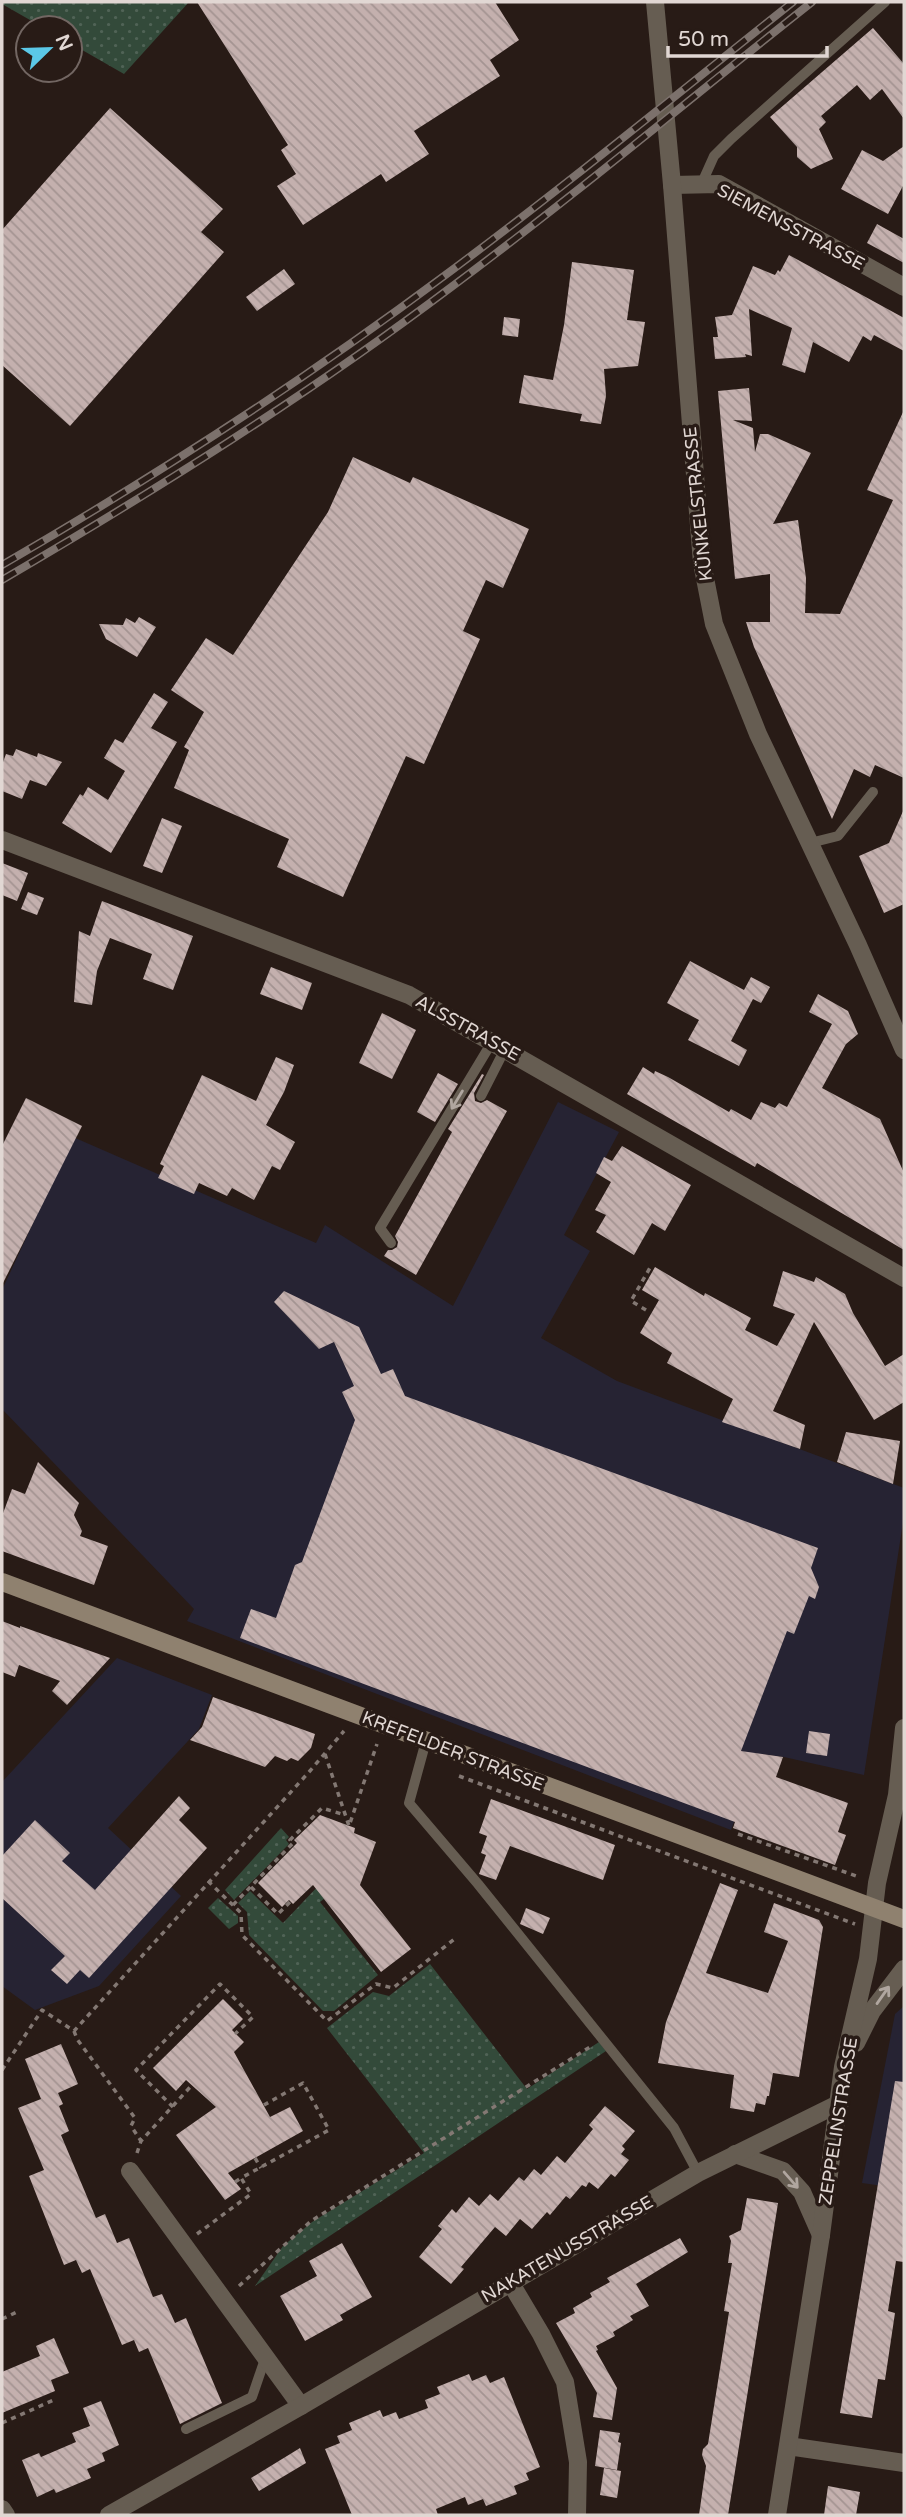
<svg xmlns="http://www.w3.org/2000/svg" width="906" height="2517" viewBox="0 0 906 2517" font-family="'Varela Round',sans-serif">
  <defs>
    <pattern id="grass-dots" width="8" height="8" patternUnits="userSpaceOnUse" patternTransform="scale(1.75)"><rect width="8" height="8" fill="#334a3a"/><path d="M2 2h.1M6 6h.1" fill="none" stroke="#506356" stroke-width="1.8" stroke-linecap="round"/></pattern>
    <pattern id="building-back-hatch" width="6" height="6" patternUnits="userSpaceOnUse" patternTransform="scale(1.75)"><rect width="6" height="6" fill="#c4b0ae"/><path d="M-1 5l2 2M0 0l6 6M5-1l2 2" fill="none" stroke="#a49492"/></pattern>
  </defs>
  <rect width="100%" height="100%" fill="#281b16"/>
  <g fill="#262333">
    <polygon points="558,1102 619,1132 564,1235 590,1251 541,1338 617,1381 904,1488 904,1516 864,1775 784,1757 759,1754 731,1830 187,1621 194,1609 2,1409 2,1290 73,1137 316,1243 325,1225 453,1306"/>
    <polygon points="117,1658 212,1695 199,1729 108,1828 181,1896 99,1986 35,2010 2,1986 2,1782"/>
    <polygon points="904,2006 904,2189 862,2183 895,2014"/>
  </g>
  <g fill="url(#grass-dots)">
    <polygon points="2,2 189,2 124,74 70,43 70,28 44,28 2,4"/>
    <polygon points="281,1828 289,1837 286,1840 289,1844 234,1900 225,1890"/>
    <polygon points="321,1883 330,1894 320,1902 378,1975 334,2011 323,2011 249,1935 247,1912 238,1903 250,1891 283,1923"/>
    <polygon points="218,1898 238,1916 238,1923 229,1929 208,1908"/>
    <polygon points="430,1964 527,2089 599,2042 606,2051 255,2286 283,2246 312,2222 424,2153 327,2028 373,1992 389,1996"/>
  </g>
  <g fill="url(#building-back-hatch)">
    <polygon points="197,2 495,2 519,40 490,60 500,76 414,131 429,154 386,182 381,174 303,225 277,186 296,174 281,150 288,145"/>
    <polygon points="873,28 904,64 904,119 882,89 870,100 857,85 821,116 826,122 819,129 833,159 811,169 797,157 797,147 770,117"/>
    <polygon points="110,108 223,209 201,232 224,252 70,426 2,365 2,230"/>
    <polygon points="904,146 904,184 888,214 841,189 862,150 883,161"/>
    <polygon points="877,224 904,239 904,263 867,243"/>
    <polygon points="789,255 904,318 904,351 874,335 871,341 863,336 849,362 813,342 805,373 782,365 792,328 749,309 752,356 745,354 746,357 715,359 713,337 718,337 715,317 732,315 753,266 775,275 778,270 780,272"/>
    <polygon points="572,262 634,270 627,320 645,322 638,366 604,369 606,396 601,424 580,421 582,414 519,403 524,375 553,380 564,325"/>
    <polygon points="284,269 295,284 257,311 246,297"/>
    <polygon points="504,317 520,319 518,337 502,335"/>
    <polygon points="749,388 752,421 733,420 753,428 755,452 760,434 768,434 811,453 773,524 798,520 806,578 805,613 840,614 893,500 867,490 904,410 904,778 875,765 870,777 854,769 832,819 754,647 746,622 770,622 770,574 735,579 718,391"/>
    <polygon points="353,457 410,483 413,477 529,529 503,588 486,580 463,631 480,639 424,764 406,756 343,897 277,867 289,839 174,788 189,750 184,747 204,712 171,690 206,638 233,655 328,512"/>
    <polygon points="139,617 156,627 137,657 106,639 99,624 123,625 126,618 135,623"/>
    <polygon points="154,693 168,702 151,728 177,742 111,853 62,823 80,794 83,796 88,787 108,800 125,771 104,758 115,739 123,743"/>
    <polygon points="16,749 37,757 38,753 62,762 46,786 30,780 22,799 2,791 2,765 6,754 13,756"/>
    <polygon points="904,809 904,904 884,913 859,856 889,843"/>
    <polygon points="162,818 182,826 162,873 143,866"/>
    <polygon points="2,863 28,873 17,901 2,895"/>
    <polygon points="28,892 44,898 37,915 21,909"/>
    <polygon points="102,901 193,936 173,990 143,979 152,954 110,938 97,971 92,1005 74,1002 79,931 90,936"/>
    <polygon points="690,961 744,990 751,977 770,987 761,1003 753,999 731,1041 747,1050 739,1066 688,1040 699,1020 667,1003"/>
    <polygon points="271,967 312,983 302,1010 260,994"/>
    <polygon points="818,994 848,1011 858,1034 846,1044 822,1088 880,1119 904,1173 904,1250 757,1163 755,1167 627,1094 643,1067 654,1074 655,1071 668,1077 729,1112 731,1109 751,1120 761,1102 775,1108 779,1103 787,1107 832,1024 809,1012"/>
    <polygon points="382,1013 416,1030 392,1079 359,1063"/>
    <polygon points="276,1057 294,1065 284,1092 266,1125 295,1142 280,1170 272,1166 254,1200 232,1188 227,1196 199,1183 194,1194 158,1178 164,1166 160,1164 202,1075 256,1101"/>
    <polygon points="438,1073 458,1084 435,1122 417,1112"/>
    <polygon points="482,1074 484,1075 474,1093 475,1101 481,1103 487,1100 507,1111 416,1275 384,1256 388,1250 392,1250 397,1247 398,1242 395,1236 452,1132 448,1129"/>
    <polygon points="26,1098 82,1126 2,1285 2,1146"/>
    <polygon points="622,1146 691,1185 665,1231 652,1223 634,1255 596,1232 606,1215 595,1210 611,1182 596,1173 604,1157 612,1161"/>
    <polygon points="655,1267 704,1296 705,1293 751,1318 745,1330 777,1346 795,1314 773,1306 783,1271 814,1282 816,1277 845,1294 853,1313 885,1366 904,1354 904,1402 874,1420 814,1322 773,1411 805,1425 800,1449 722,1422 733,1399 667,1363 672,1353 640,1333 659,1300 642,1290"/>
    <polygon points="284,1291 359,1327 381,1374 393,1369 405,1396 818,1548 811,1568 819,1587 815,1599 809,1596 794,1634 787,1631 741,1751 783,1757 776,1777 848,1803 838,1832 846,1835 835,1865 733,1828 735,1822 240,1638 251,1609 276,1618 295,1565 302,1562 355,1420 342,1392 354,1386 334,1342 319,1349 274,1302"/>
    <polygon points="846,1432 900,1441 893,1484 837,1462"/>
    <polygon points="38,1462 79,1503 74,1515 82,1531 80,1536 108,1546 94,1585 2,1551 2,1516 12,1489 25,1494"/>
    <polygon points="2,1621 20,1628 20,1626 110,1658 67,1705 52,1691 60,1681 19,1665 15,1677 2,1672"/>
    <polygon points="213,1697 315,1734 311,1748 298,1761 291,1758 287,1761 275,1756 265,1767 190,1740 202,1727"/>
    <polygon points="809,1731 830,1734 827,1756 806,1753"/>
    <polygon points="179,1796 190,1808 179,1820 207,1848 89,1978 80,1970 67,1984 51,1970 65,1956 2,1898 2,1856 35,1820 70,1853 62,1861 95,1890"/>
    <polygon points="491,1799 615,1845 603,1880 510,1846 496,1880 479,1874 486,1855 481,1853 487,1836 479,1833"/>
    <polygon points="320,1815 355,1828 354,1833 376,1842 360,1885 411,1949 381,1972 313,1885 293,1904 289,1900 282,1907 258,1883 297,1843 294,1840"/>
    <polygon points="720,1883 738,1890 706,1973 768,1993 788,1941 764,1932 774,1903 819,1920 823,1927 799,2077 773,2073 769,2096 767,2096 765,2105 756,2103 754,2112 730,2108 734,2075 658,2063 666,2022"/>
    <polygon points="526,1908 550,1918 543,1934 520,1924"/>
    <polygon points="223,1999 243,2019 232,2030 244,2042 234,2052 270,2117 290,2107 303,2131 228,2173 241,2189 225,2200 176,2135 216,2107 186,2080 176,2091 153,2068"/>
    <polygon points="61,2044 78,2084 58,2093 63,2104 59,2106 69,2131 61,2135 96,2218 105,2214 117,2243 129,2238 153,2297 162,2294 175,2323 186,2318 222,2403 180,2424 148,2348 139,2352 134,2340 122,2345 90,2269 82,2273 76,2260 64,2265 29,2176 44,2170 18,2108 41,2099 25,2059"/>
    <polygon points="895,2081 904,2082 904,2262 896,2261 888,2311 895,2313 885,2380 878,2379 872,2418 840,2413"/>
    <polygon points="605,2106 635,2131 622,2146 625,2149 621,2154 629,2160 615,2177 611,2174 598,2189 589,2182 586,2187 582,2185 570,2199 566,2196 550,2215 547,2212 532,2229 520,2219 506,2236 495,2227 461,2267 464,2269 451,2284 419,2257 442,2229 438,2226 452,2209 456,2213 469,2197 479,2206 490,2194 498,2201 519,2177 524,2181 534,2169 541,2175 557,2156 565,2163 593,2129 589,2125"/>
    <polygon points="747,2198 778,2203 728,2515 699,2515 706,2466 702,2455 703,2449 708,2444 729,2312 724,2311 732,2263 728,2263 731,2241 729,2236 741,2230"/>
    <polygon points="680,2238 688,2252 636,2284 649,2306 630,2316 633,2320 613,2332 615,2336 596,2346 598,2350 596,2351 617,2388 612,2420 593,2417 597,2393 556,2323 575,2313 573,2308 592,2297 590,2293 610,2282 607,2278"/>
    <polygon points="342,2243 372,2297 340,2315 343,2320 305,2341 280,2296 317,2276 309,2261"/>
    <polygon points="54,2338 69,2373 51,2380 55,2391 2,2413 2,2372 40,2356 36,2346"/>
    <polygon points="469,2374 472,2381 486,2375 490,2383 504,2377 540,2467 526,2473 529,2480 514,2486 517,2494 486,2506 483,2499 468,2505 465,2497 436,2509 438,2515 352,2515 325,2449 340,2443 337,2436 352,2430 349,2423 380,2410 383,2417 396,2412 399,2419 428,2408 425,2400 440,2394 437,2387"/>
    <polygon points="101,2401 119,2445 102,2453 105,2461 87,2469 91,2478 56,2493 54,2489 37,2497 22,2460 39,2453 41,2457 76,2442 72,2433 90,2426 83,2408"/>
    <polygon points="600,2430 620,2433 618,2442 621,2443 617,2470 595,2466"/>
    <polygon points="300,2448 306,2463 259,2491 251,2478"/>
    <polygon points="604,2468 621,2471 617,2498 600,2495"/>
    <polygon points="828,2486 860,2492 856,2515 824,2515"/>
  </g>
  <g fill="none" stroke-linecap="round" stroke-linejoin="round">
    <g stroke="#837873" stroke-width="3.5" stroke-dasharray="5 5" stroke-linecap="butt">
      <polyline points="646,1310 631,1301 651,1266"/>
      <polyline points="325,1754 349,1826 377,1744"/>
      <polyline points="459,1776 855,1924"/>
      <polyline points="738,1834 859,1877"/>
      <polyline points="208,1881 241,1913 242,1935 327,2021 376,1984 393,1988 457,1937"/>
      <polyline points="251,1887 278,1914 291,1901"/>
      <polyline points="233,1905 293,1843 290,1840 322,1808 345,1815"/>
      <polyline points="74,2031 77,2039 135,2118 131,2126 141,2141"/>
      <polyline points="2,2070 42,2010 74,2031 309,1772 344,1731"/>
      <polyline points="173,2107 136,2070 220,1984 253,2017 235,2034"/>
      <polyline points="137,2153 141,2141 192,2085"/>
      <polyline points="255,2158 261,2168"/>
      <polyline points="235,2182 241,2178"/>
      <polyline points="197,2234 251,2194 241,2178 329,2130 303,2083 264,2105"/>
      <polyline points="239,2286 311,2221 590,2047"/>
      <polyline points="2,2319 19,2311"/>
      <polyline points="2,2423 56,2399"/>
    </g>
    <g stroke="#665d52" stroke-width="10">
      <polyline points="701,185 714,156 731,139 885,2"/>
      <polyline points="810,843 838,836 873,792"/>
      <polyline points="481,1096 505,1049"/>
      <polyline points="391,1243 380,1228 492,1042"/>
      <polyline points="426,1741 409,1803 478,1884 674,2128 698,2173"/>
      <polyline points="186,2429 252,2397 266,2356"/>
    </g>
    <g stroke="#665d52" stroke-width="18">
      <polyline points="672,185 719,184 904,287"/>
      <polyline points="735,2154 783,2171 802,2192 821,2235"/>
      <polyline points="130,2171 301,2406"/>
      <polyline points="510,2282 541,2334 565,2382 578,2462 577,2515"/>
      <polyline points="788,2446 904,2463"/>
      <polyline points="2,2509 6,2515"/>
      <polyline points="109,2515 301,2406 698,2173 840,2103"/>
    </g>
    <g stroke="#665d52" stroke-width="18">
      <polyline points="655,2 672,185 702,563 714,624 758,734 858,945 904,1050"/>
      <polyline points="2,840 409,995 904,1278"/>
      <polyline points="856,2043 872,2011 904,1969"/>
      <polyline points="777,2515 821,2235 843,2067 868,1959 877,1883 897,1795 904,1728"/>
    </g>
    <polyline stroke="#8f816f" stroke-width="18" points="2,1582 904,1919"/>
    <defs>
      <g id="rail">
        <path d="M2 565C154 477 303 381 444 276 563 188 677 94 793 2"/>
        <path d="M2 580C156 490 308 395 450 288 574 196 692 97 812 2"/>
      </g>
    </defs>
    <use href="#rail" stroke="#7c716c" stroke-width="8"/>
    <use href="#rail" stroke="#281b16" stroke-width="5" stroke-dasharray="16" stroke-linecap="butt"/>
  </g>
  <defs><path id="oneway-shaft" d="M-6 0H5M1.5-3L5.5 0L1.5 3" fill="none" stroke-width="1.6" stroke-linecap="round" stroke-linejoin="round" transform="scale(1.75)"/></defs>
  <g stroke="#b0a69f">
    <use href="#oneway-shaft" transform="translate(457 1100) rotate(121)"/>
    <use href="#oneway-shaft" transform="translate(883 1995) rotate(-55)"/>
    <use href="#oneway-shaft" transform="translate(791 2180) rotate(49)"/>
  </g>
  <g text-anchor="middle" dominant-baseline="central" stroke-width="7" stroke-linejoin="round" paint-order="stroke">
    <g font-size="18" fill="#e1d7d3" stroke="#281b16">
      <text transform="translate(791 227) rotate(28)">SIEMENSSTRASSE</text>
      <text transform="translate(698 504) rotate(-96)">KÜNKELSTRASSE</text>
      <text transform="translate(468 1028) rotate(29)">ALSSTRASSE</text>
      <text transform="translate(453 1751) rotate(21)">KREFELDER STRASSE</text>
      <text transform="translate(838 2121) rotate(-81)">ZEPPELINSTRASSE</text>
      <text transform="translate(567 2249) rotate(-30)">NAKATENUSSTRASSE</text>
    </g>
  </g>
  <rect width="906" height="2517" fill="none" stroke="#e1d7d3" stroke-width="7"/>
  <g transform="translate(49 49) rotate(67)"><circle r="33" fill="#281b16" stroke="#726662" stroke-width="2"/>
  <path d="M0-5L12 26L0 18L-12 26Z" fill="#5bc8e7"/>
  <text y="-10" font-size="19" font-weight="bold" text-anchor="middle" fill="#e1d7d3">N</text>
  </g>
  <path d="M668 46v10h159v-10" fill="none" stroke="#e1d7d3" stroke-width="3.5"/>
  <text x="678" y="46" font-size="21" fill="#e1d7d3" stroke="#281b16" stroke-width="5" paint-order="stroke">50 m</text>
</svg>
